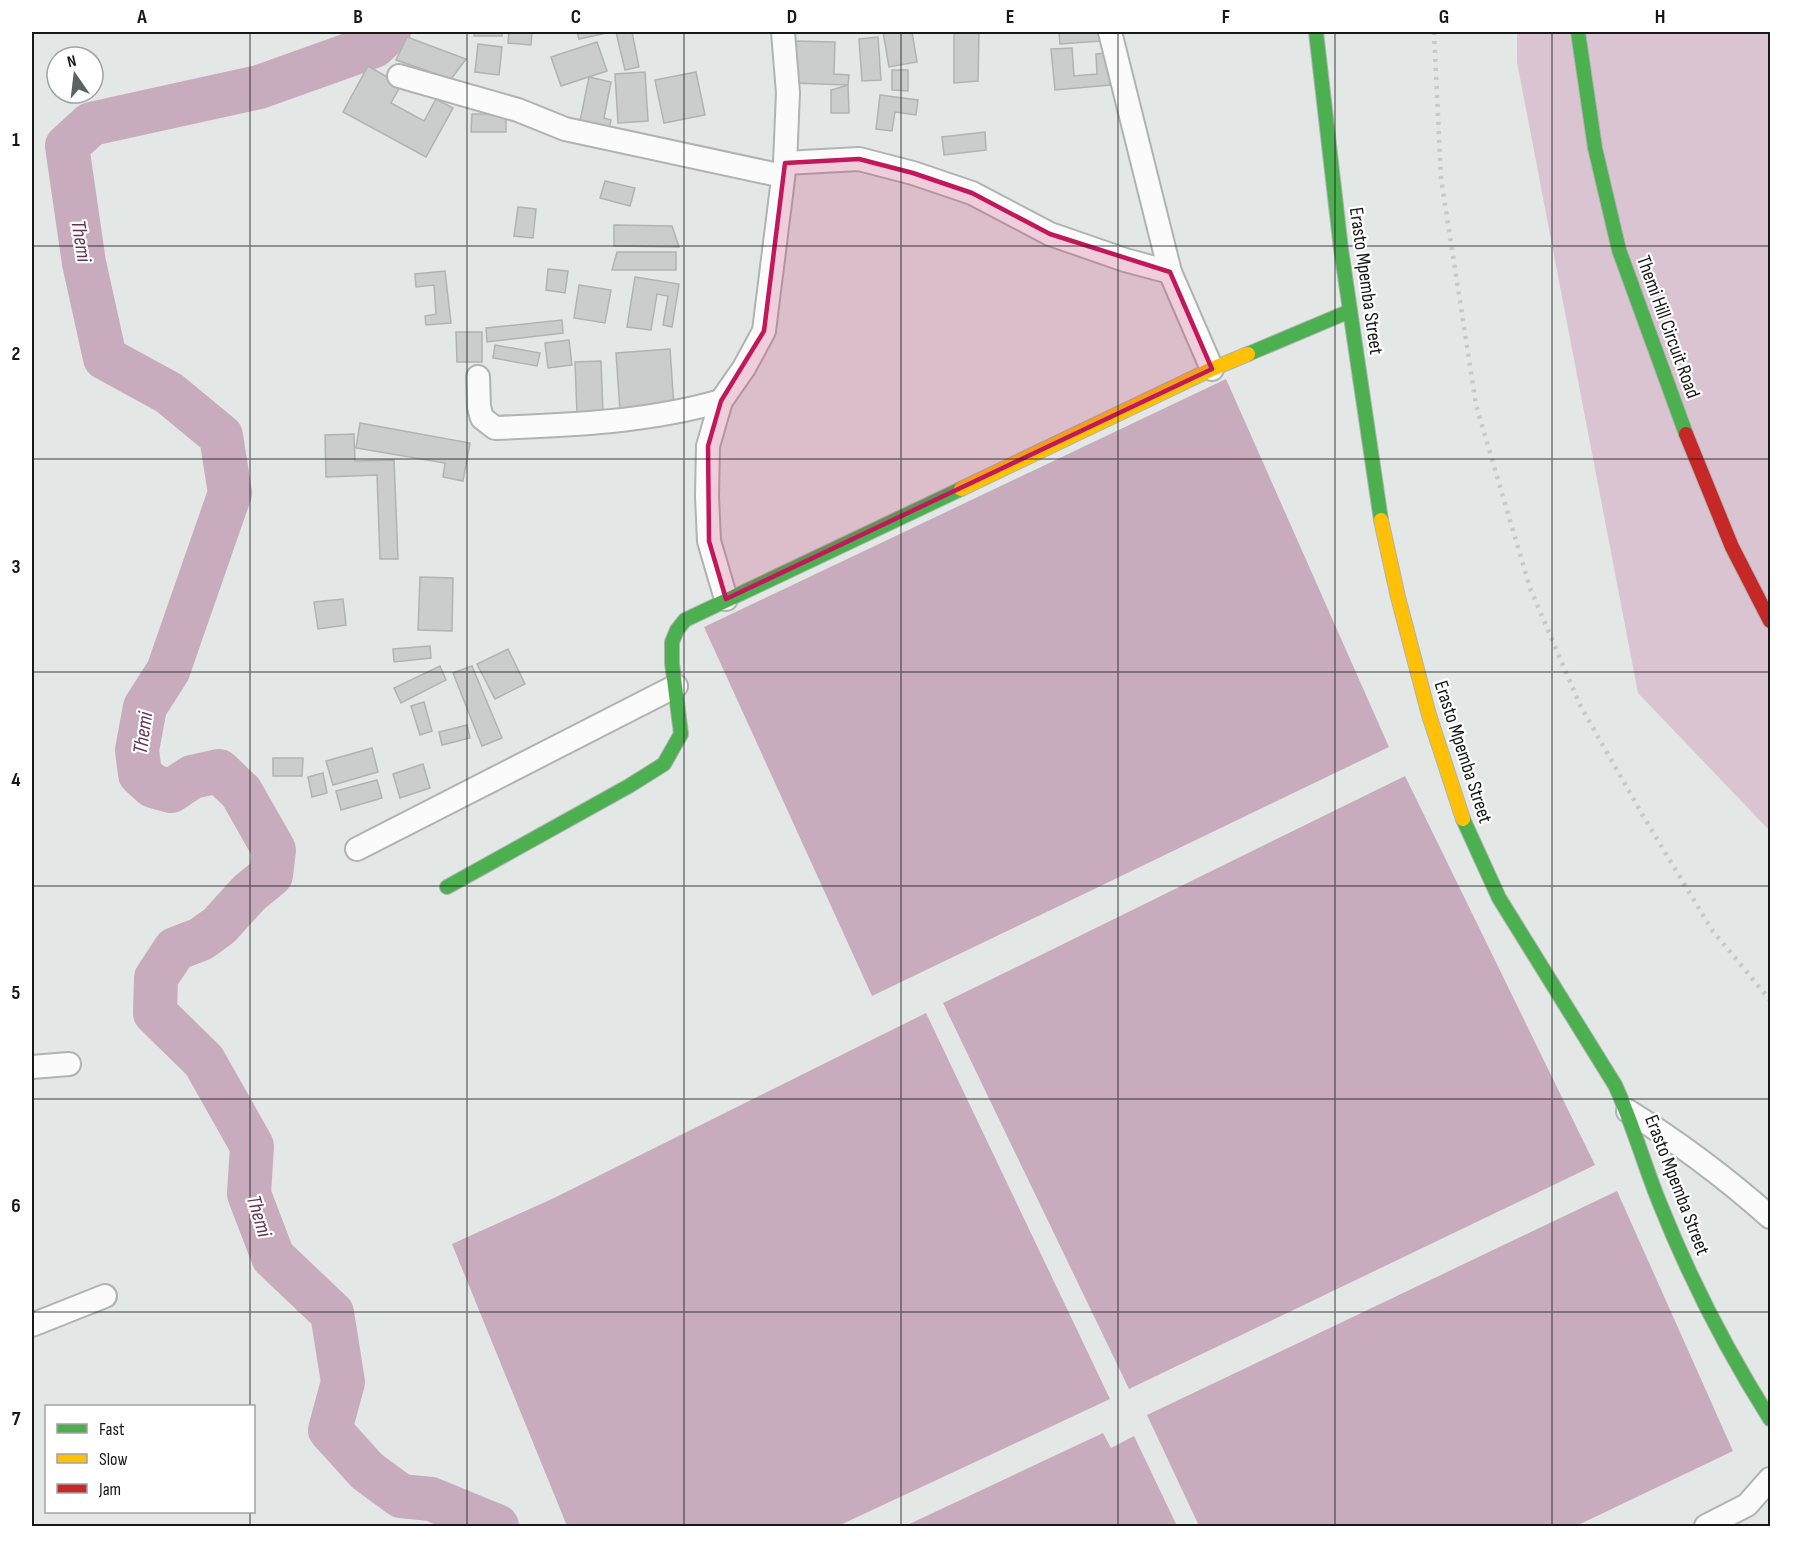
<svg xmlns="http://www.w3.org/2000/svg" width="1802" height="1558" viewBox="0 0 1802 1558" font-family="'Sofia Sans Condensed',sans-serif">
  <rect width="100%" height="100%" fill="#e3e7e6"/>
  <polygon fill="#dac4d2" points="1517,32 1770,32 1770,831 1638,693 1517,62"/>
  <g fill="#c8acbe">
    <polygon points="1226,379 1389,747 872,996 704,627"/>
    <polygon points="1405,776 1595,1165 1129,1389 943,1003"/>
    <polygon points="926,1013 1110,1399 838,1526 567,1526 452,1244 554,1198"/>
    <polygon points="1617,1191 1733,1451 1576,1526 1199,1526 1147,1415"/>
    <polygon points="1103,1433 1111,1448 1134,1436 1177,1526 905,1526"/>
  </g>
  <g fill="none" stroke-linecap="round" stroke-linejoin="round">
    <polyline stroke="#c8acbe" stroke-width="44" points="389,32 374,46 259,87 91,124 67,146 84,263 105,358 169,393 221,436 230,493 168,671 145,707 137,750 140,774 153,786 171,791 192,777 219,771 241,792 274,850 271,875 249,893 219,926 201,939 175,949 156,978 155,1013 204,1061 252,1146 249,1194 273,1257 332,1313 343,1382 330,1430 367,1471 401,1496 431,1499 497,1526"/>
  </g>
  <g fill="#cbcdcd" stroke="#afb3b2" stroke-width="1.5">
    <polygon points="475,32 502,32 502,36 474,36"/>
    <polygon points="509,32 532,32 531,45 508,43"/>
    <polygon points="577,32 611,32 579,39"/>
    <polygon points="616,32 632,32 639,67 625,70"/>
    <polygon points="883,32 912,32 917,62 889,67"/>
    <polygon points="954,32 979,32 978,81 954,83"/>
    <polygon points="1059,32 1099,32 1100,41 1060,44"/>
    <polygon points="407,37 466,59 451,79 396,60"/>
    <polygon points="878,37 881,80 862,81 859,39"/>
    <polygon points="794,41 835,42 834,74 849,75 848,85 793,83"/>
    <polygon points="597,42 607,71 561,86 551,57"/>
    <polygon points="478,44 502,47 499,75 475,72"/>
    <polygon points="1072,48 1074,76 1097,74 1096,54 1107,53 1110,85 1055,90 1051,49"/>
    <polygon points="368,66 401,85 391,103 424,121 436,99 453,108 426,157 343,112"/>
    <polygon points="892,70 908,70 908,91 892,90"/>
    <polygon points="645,72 648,121 618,123 615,74"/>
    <polygon points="696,72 705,115 664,123 655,80"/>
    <polygon points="589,77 611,82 604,118 611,120 607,137 578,131"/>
    <polygon points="848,85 849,113 831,113 831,90"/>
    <polygon points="880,95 918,100 916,115 895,112 892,131 876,129"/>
    <polygon points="472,114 506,114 506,132 471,132"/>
    <polygon points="985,132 986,150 944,155 942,137"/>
    <polygon points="605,181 635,188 630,206 600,198"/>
    <polygon points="518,207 536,209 533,238 514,236"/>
    <polygon points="614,225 672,226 679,247 614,246"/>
    <polygon points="617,252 676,252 676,270 612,270"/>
    <polygon points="548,269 568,271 565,293 546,290"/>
    <polygon points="445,271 451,323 426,325 425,316 436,314 434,285 416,287 415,274"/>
    <polygon points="635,277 679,284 672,327 663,325 668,296 657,294 651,330 627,327"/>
    <polygon points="579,285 611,290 605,323 574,318"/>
    <polygon points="562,320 563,333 487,342 486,328"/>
    <polygon points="456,332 482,332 482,362 457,362"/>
    <polygon points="569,340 572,365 548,368 545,343"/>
    <polygon points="495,345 540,353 537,366 493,358"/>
    <polygon points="670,349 674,407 620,411 616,353"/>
    <polygon points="601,361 603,413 577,414 575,362"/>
    <polygon points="360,423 470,443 463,481 443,477 445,463 356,448"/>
    <polygon points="354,434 355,461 394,460 398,559 380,559 377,475 326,477 325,435"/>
    <polygon points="420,577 453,578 452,631 418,630"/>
    <polygon points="343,599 346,625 318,629 314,602"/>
    <polygon points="430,646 431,658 394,662 393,649"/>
    <polygon points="508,649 525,684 495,699 477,664"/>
    <polygon points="440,666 446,680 401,703 394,688"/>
    <polygon points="472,666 502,738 482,746 453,673"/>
    <polygon points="424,702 432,731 420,735 411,706"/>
    <polygon points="467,725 470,738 442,745 439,732"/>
    <polygon points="372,748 378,772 333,785 326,761"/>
    <polygon points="273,758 303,758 302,776 273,776"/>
    <polygon points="423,764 430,788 400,798 393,774"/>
    <polygon points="323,773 327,793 312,797 308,777"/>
    <polygon points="377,780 382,798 341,810 336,791"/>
  </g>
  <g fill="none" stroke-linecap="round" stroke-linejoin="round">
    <defs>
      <g id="street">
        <polyline points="1110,32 1170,272 1212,369"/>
        <polyline points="399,76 518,110 565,129 783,176"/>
        <polyline points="785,163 859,159 913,173 972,193 1050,234 1125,260 1170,272"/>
        <path d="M478 377 479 407 482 418 495 428C571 425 648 422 721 401"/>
        <polyline points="726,599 709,541 707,496 708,446 721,401 744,368 764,331 785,163 788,93 783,32"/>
        <polyline points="357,849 676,686"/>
        <polyline points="32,1067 69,1064"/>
        <path d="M1628 1111C1678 1142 1726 1178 1770 1217"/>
        <polyline points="32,1325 105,1296"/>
        <polyline points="1706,1526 1747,1505 1770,1479"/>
      </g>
      <g id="fast">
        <polyline points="1316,32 1341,249 1381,520"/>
        <polyline points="1578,32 1595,148 1619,250 1686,434"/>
        <polyline points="1248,354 1350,311"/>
        <path d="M1463 819 1499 898 1615 1085C1633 1124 1644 1165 1660 1204 1690 1279 1727 1351 1770 1419"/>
        <polyline points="447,887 629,786 664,764 681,734 672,663 672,642 677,630 685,620 961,489"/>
      </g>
      <g id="slow">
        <polyline points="961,489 1212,369 1248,354"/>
        <polyline points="1381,520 1398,597 1429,715 1463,819"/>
      </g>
      <polyline id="jam" points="1686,434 1732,547 1770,621"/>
    </defs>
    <use href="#street" stroke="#b0b3b2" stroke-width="26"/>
    <use href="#fast" stroke="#b0b3b2" stroke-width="16"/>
    <use href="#slow" stroke="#b0b3b2" stroke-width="16"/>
    <use href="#jam" stroke="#b0b3b2" stroke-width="16"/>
    <use href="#street" stroke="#fbfbfb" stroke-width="22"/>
    <use href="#fast" stroke="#4caf50" stroke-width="14"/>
    <use href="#slow" stroke="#ffc107" stroke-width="14"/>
    <use href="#jam" stroke="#c62828" stroke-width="14"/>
    <polyline stroke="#c8c8c8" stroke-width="4.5" stroke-dasharray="3 6" stroke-linecap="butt" points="1434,32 1441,178 1476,405 1530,588 1580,705 1642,814 1712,930 1770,1000"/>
  </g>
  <path fill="#c2185b" fill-opacity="0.2" stroke="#c2185b" stroke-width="4.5" stroke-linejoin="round" d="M859 159 913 173 972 193 1050 234 1170 272 1212 369 726 599 709 541 708 446 721 401 764 331 785 163Z"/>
  <path fill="none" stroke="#171919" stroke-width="1.5" stroke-opacity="0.55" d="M250 32V1406M467 32V1526M684 32V1526M901 32V1526M1118 32V1526M1335 32V1526M1552 32V1526M32 246H1770M32 459H1770M32 672H1770M32 886H1770M32 1099H1770M32 1312H1770M250 1512V1526"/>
  <g text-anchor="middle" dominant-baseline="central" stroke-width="4.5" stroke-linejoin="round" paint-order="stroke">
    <g font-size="20" fill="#171919" stroke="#fff">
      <text transform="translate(1366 281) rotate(82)">Erasto Mpemba Street</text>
      <text transform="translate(1668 327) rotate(70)">Themi Hill Circuit Road</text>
      <text transform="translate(1463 752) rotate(72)">Erasto Mpemba Street</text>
      <text transform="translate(1677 1185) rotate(69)">Erasto Mpemba Street</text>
    </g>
    <g font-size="21" font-style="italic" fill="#663155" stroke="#fff">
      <text transform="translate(81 241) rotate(81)">Themi</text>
      <text transform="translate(143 733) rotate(-82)">Themi</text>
      <text transform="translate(259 1216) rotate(73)">Themi</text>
    </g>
  </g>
  <rect width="1802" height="1558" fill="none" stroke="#ffffff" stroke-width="66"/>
  <rect x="45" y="1405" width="210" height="108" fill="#ffffff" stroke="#a2a3a3" stroke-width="1.5"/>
  <rect x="57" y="1424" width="30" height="9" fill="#4caf50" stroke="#a2a3a3" stroke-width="1.5"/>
  <text x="99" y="1435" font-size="18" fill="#171919">Fast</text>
  <rect x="57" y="1454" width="30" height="9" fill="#ffc107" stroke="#a2a3a3" stroke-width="1.5"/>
  <text x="99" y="1465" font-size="18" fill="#171919">Slow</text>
  <rect x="57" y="1484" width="30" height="9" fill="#c62828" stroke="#a2a3a3" stroke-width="1.5"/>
  <text x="99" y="1495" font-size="18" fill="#171919">Jam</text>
  <g transform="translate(75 75) rotate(346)"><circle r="28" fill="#ffffff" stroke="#a2a3a3" stroke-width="1.5"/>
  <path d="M0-4.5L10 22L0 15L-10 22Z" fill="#5e6161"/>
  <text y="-9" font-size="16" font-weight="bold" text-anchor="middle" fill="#171919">N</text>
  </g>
  <rect x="33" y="33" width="1736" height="1492" fill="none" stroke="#171919" stroke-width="2"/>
  <g font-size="20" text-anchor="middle" font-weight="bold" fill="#171919">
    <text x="142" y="23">A</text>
    <text x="358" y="23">B</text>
    <text x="576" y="23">C</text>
    <text x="792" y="23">D</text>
    <text x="1010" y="23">E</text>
    <text x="1226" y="23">F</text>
    <text x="1444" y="23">G</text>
    <text x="1660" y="23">H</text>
    <text x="16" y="146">1</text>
    <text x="16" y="360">2</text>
    <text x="16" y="573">3</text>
    <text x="16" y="786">4</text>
    <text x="16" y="999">5</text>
    <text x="16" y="1212">6</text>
    <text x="16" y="1425">7</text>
  </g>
</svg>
